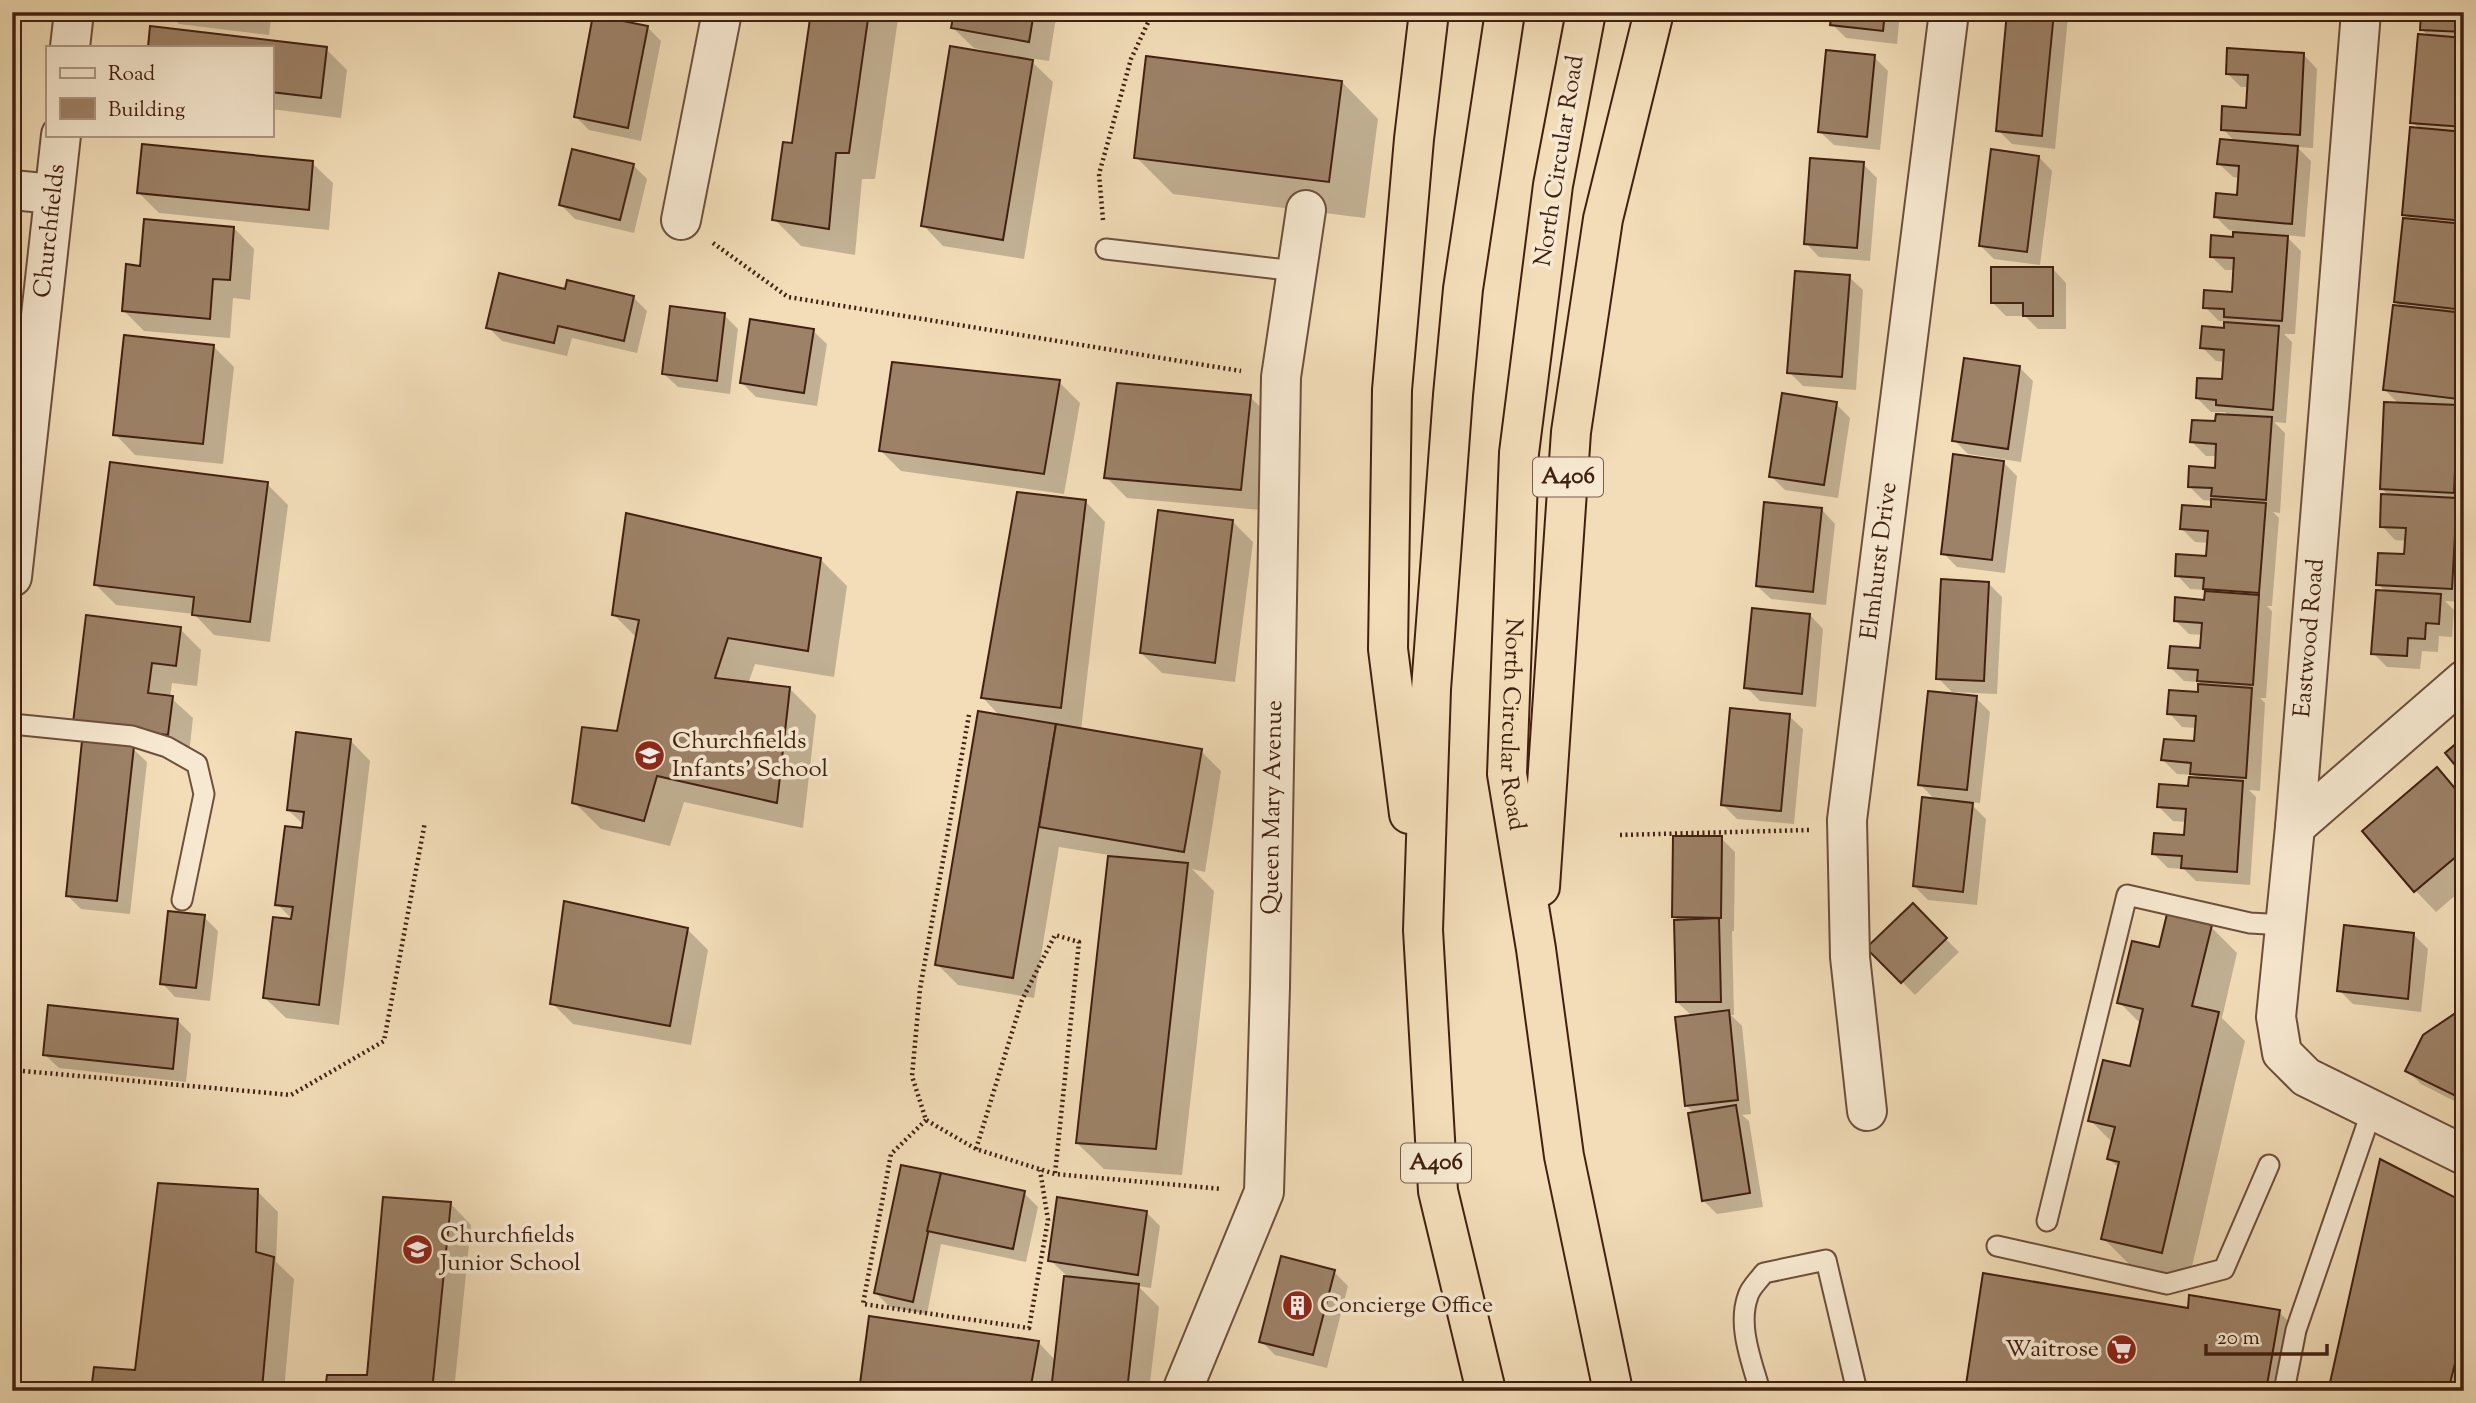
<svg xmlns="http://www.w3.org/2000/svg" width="2476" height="1403" viewBox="0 0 2476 1403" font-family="'Sorts Mill Goudy',serif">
  <rect width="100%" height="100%" fill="#f2ddb8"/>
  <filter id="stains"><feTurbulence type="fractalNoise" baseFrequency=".00286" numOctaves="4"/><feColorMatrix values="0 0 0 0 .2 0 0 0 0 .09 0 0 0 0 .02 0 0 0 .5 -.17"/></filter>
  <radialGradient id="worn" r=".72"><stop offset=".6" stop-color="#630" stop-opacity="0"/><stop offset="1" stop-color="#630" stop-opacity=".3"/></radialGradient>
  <g fill="#0003">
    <polygon points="167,12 272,12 269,35 179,24"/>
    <polygon points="813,12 899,12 875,179 862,179 855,255 801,246 774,219 793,145"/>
    <polygon points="956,12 1057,12 1049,61 1028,58 1053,82 1024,259 943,246 923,225 987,51 974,48 953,28"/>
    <polygon points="1834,12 1900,12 1897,44 1846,38 1832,24"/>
    <polygon points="2009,12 2063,12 2068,17 2055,149 2012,144 1998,130"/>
    <polygon points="2464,12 2464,411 2461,411 2464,414 2464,506 2461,506 2464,508 2464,602 2445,601 2454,610 2452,637 2439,636 2438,652 2422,651 2420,669 2387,667 2373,653 2386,592 2378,584 2406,556 2407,541 2395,540 2382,526 2390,497 2382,489 2399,404 2385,390 2402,308 2396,302 2410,220 2404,214 2420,129 2412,122 2429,37 2422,29"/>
    <polygon points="647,27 661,41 641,141 589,130 575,116"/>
    <polygon points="152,28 326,49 347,70 341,118 271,109 271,47 150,47"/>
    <polygon points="2304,55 2317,69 2313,148 2297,147 2311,161 2305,237 2285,235 2301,251 2295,334 2284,334 2292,342 2286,423 2274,422 2285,433 2280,513 2273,512 2279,518 2272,606 2267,606 2272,611 2266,698 2260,698 2265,703 2260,791 2249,790 2256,797 2250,885 2196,881 2184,869 2168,868 2154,854 2186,837 2187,822 2173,821 2159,807 2199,780 2194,775 2177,774 2163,760 2195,743 2196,728 2182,727 2169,713 2199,694 2200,682 2184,681 2170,667 2202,650 2203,635 2189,634 2175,620 2206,601 2207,590 2190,589 2177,575 2208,558 2209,543 2195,542 2181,528 2213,509 2213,501 2203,500 2189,486 2217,470 2217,456 2206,456 2192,442 2229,416 2225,412 2211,412 2197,398 2223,381 2225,362 2216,361 2202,347 2225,330 2226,321 2219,321 2205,307 2234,293 2235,270 2225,270 2211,256 2235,239 2235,231 2229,230 2215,216 2239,197 2240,178 2233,177 2219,164 2235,142 2223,129 2247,110 2249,87 2241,87 2227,73"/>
    <polygon points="1874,57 1888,71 1880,150 1834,145 1820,132"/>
    <polygon points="1342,82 1378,119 1365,218 1173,194 1136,157"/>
    <polygon points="2039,157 2052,171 2040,265 1994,259 1980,245"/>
    <polygon points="312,163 333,183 329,230 159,213 139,193"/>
    <polygon points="1863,164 1877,178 1870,261 1819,257 1806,243"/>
    <polygon points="633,165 647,179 634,233 575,219 561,205"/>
    <polygon points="234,228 254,249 250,300 233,298 230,338 144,331 123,310 141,268"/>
    <polygon points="2053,269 2066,283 2066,329 2038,329 2025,316 2006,316 1992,302"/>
    <polygon points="1849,277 1863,290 1856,390 1803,386 1789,372"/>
    <polygon points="566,291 633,297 647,311 637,353 572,338 567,356 502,341 488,327"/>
    <polygon points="724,315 738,329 730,394 678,387 664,374"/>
    <polygon points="813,331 827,344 817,406 756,397 742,383"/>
    <polygon points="213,346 234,367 223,464 135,455 115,434"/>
    <polygon points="2019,367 2033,381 2021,462 1968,454 1954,440"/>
    <polygon points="1059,382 1080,403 1064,494 901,471 880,450"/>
    <polygon points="1250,397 1271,417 1261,510 1127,498 1106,477"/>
    <polygon points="1836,404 1850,418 1838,498 1785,490 1771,476"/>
    <polygon points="2003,462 2017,476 2005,573 1957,567 1943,553"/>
    <polygon points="267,484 288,505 270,642 214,635 194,614 116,605 95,584"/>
    <polygon points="1085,501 1105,522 1081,730 1201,751 1221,771 1205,872 1192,869 1214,891 1182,1175 1104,1169 1077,1143 1109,855 1059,847 1034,998 958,985 937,964 1001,717 983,698"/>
    <polygon points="1822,510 1835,524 1826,605 1771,599 1757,586"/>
    <polygon points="1232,521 1253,542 1235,682 1162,673 1141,653"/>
    <polygon points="820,559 847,586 834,677 755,664 748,684 790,689 816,715 803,828 684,802 670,846 601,829 574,802 618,733 637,638 614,615"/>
    <polygon points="1988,583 2002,597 1997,694 1952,692 1938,678"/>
    <polygon points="1810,615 1823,629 1816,707 1760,701 1746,687"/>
    <polygon points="180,629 201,650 197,686 172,683 170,697 193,718 189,754 132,748 147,762 130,914 81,909 67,895 97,744 75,722"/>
    <polygon points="1976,698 1990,712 1980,803 1969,802 1986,819 1977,905 1928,900 1914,886 1936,801 1920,784"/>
    <polygon points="1789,716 1803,729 1794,824 1737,819 1723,805"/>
    <polygon points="350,740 370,761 339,1025 286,1018 265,998 294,921 277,904 304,825 288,810"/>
    <polygon points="2437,769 2464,797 2464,888 2436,912 2416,891 2365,831"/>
    <polygon points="1721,838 1735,852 1734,931 1732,931 1734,1015 1731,1015 1742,1026 1751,1114 1742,1115 1749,1121 1763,1207 1717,1214 1703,1200 1695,1114 1687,1106 1692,1016 1677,1002 1679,921 1674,916"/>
    <polygon points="1913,906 1959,952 1915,995 1869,948"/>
    <polygon points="204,917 218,931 210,1001 175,997 162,983"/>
    <polygon points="2211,927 2237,953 2222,1018 2245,1041 2189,1279 2130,1265 2103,1238 2120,1169 2109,1159 2113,1143 2090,1120 2131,1069 2142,1025 2119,1002"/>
    <polygon points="687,929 708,950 691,1045 573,1024 552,1003"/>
    <polygon points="2414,935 2428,949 2421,1012 2353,1004 2339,990"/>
    <polygon points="2464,1018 2464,1106 2421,1084 2407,1070"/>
    <polygon points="177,1020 191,1034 186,1082 59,1068 45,1055"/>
    <polygon points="902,1167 1024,1193 1038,1207 1026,1262 941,1244 927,1314 890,1307 876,1293"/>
    <polygon points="257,1191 278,1212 276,1262 294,1279 284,1391 93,1391 137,1372"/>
    <polygon points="451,1204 471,1225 454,1391 326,1391 369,1377"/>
    <polygon points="2464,1204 2464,1391 2336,1391 2331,1386"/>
    <polygon points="1146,1212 1160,1226 1151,1288 1138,1286 1159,1307 1149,1391 861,1391 1038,1342 1056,1361 1066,1275 1050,1260"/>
    <polygon points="1334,1272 1348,1286 1327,1368 1275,1355 1261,1341"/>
    <polygon points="2190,1310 2279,1312 2299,1332 2289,1391 1966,1391"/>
  </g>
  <g fill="#9d8268" stroke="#412011" stroke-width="2">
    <polygon points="811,12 869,12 849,153 836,153 829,229 772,220 783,142 792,143"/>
    <polygon points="954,12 1034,12 1029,42 951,28"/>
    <polygon points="1832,12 1885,12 1883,31 1830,25"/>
    <polygon points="2007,12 2054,12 2042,136 1996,131"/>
    <polygon points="2421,12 2464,12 2464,32 2420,30"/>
    <polygon points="593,15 648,26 628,128 574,117"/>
    <polygon points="150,26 327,47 321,98 271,92 271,47 148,47"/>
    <polygon points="2418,34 2464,38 2464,127 2410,123"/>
    <polygon points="950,46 1033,60 1003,240 921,226"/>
    <polygon points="2227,48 2304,53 2300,135 2221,130 2222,106 2246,108 2248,75 2226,74"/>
    <polygon points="1826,50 1875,55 1867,137 1818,132"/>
    <polygon points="1146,56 1342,81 1329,182 1134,158"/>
    <polygon points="2410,127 2464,132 2464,221 2402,215"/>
    <polygon points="2220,139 2298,146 2292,224 2214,217 2216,193 2237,195 2239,166 2217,164"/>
    <polygon points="142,144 313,161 309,210 137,193"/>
    <polygon points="572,149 634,164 620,220 559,205"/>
    <polygon points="1991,149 2039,156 2027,252 1979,246"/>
    <polygon points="1810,158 1864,162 1857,248 1804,244"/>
    <polygon points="2403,218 2464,224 2464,310 2394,302"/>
    <polygon points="144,219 234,227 230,280 213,279 210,319 122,311 126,264 140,266"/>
    <polygon points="2233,232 2288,236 2282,321 2224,317 2224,309 2203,308 2204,290 2232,292 2234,258 2210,257 2211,235 2233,237"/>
    <polygon points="1991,267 2053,267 2053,316 2023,316 2023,303 1991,303"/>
    <polygon points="1795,271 1850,275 1842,377 1787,373"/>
    <polygon points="499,273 565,289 567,280 634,296 624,341 558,326 554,343 486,328"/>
    <polygon points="2393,305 2464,313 2464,349 2458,399 2383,390"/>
    <polygon points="670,306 725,313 717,381 662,374"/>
    <polygon points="750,319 814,329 804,393 740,383"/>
    <polygon points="2224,322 2279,326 2273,410 2216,405 2216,400 2196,398 2197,378 2222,379 2224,350 2200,348 2202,326 2224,328"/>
    <polygon points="124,335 214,345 203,444 113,435"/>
    <polygon points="1964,358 2020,366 2008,449 1952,441"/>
    <polygon points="892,362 1060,380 1044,474 879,451"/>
    <polygon points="1117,383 1251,395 1241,490 1104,478"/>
    <polygon points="1782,393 1837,402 1824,485 1769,477"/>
    <polygon points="2384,402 2458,405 2454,493 2380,489"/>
    <polygon points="2216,414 2272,417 2266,500 2211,496 2212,488 2188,487 2189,466 2215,468 2216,444 2190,442 2192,420 2215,421"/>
    <polygon points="1953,454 2004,461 1992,560 1941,554"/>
    <polygon points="110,462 268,482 250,622 192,615 194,597 94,585"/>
    <polygon points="1017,492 1086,500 1061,708 981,698"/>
    <polygon points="2381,494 2457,498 2452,589 2376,585 2378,553 2404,554 2406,528 2380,527"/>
    <polygon points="2211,499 2266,503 2259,593 2203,589 2204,578 2175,576 2176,554 2206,556 2208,531 2180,529 2182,505 2211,507"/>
    <polygon points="1764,502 1822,508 1813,592 1756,586"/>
    <polygon points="1158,510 1233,520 1215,663 1140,653"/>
    <polygon points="626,513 821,558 808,651 728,638 715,678 790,687 777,803 657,776 644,821 572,803 582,727 617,731 639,620 612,615"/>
    <polygon points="1941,579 1989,582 1984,681 1936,679"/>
    <polygon points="2376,590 2441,594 2439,624 2426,623 2425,639 2408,638 2407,656 2371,654"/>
    <polygon points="2205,591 2259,595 2253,685 2197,681 2198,670 2168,668 2170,646 2200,648 2202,623 2174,621 2175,597 2204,600"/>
    <polygon points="1752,608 1810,614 1802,694 1744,688"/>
    <polygon points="86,615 181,627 176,666 152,663 148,693 173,696 168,735 73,723"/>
    <polygon points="2198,684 2252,688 2246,778 2190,774 2191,763 2161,760 2164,739 2194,741 2196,716 2167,714 2169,690 2198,692"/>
    <polygon points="1928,691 1977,696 1967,790 1918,785"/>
    <polygon points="1730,708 1790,714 1781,811 1721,805"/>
    <polygon points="978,711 1056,724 1013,978 935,965"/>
    <polygon points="1056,724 1202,749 1184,852 1039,827"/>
    <polygon points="296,732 351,739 319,1005 263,998 273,917 291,919 293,907 275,905 285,826 302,828 304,812 287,810"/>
    <polygon points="2464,737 2464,776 2445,753"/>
    <polygon points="82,741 134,746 117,901 66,896"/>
    <polygon points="2437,767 2464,799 2464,850 2414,892 2362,831"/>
    <polygon points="2189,777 2243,781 2237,872 2181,868 2182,856 2152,854 2154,833 2184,835 2186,809 2157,807 2159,784 2188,786"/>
    <polygon points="1922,797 1973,803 1963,892 1913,886"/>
    <polygon points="1673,836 1722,836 1721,918 1672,917"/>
    <polygon points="1108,856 1188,863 1156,1149 1076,1143"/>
    <polygon points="564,901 688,928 670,1026 550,1004"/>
    <polygon points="1913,903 1947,938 1901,983 1866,948"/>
    <polygon points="168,911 205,915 196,988 160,984"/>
    <polygon points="2167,914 2212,925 2192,1006 2219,1012 2162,1253 2101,1239 2119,1162 2107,1159 2115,1127 2088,1121 2103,1060 2130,1066 2143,1009 2117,1003 2132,941 2159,947"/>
    <polygon points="1719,918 1721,1002 1676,1002 1674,920"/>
    <polygon points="2344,925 2414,933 2408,999 2337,991"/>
    <polygon points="48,1005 178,1019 173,1069 43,1055"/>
    <polygon points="1729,1010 1738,1100 1685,1106 1675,1017"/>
    <polygon points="2457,1012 2464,1016 2464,1100 2405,1071 2423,1035"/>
    <polygon points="1736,1105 1750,1193 1702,1201 1688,1113"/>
    <polygon points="2380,1159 2464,1202 2464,1328 2448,1391 2341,1391 2329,1387"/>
    <polygon points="901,1165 941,1173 913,1302 874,1293"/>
    <polygon points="941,1173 1025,1191 1013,1249 927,1231"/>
    <polygon points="158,1183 258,1189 256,1252 274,1257 262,1389 273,1391 91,1391 94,1367 135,1370"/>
    <polygon points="383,1197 451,1202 432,1391 325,1391 327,1375 367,1375"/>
    <polygon points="1057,1197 1147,1211 1138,1275 1048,1261"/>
    <polygon points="1281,1256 1335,1270 1313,1355 1259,1342"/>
    <polygon points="1983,1273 2188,1308 2189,1295 2280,1310 2266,1391 1965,1391"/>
    <polygon points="1064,1276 1139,1284 1127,1391 1051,1391"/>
    <polygon points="869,1316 1039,1341 1030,1391 859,1391"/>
  </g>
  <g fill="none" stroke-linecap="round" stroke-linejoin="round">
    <defs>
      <g id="lane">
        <polyline points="1106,249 1296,271"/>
        <polyline points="12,724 132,736 167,747 197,764 204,794 182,900"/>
        <polyline points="2047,1221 2127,895 2250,923 2285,925"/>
        <polyline points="1997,1246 2167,1284 2224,1269 2269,1165"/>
        <path d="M1760 1391C1752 1362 1737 1326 1748 1296 1750 1288 1759 1280 1764 1273L1826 1260 1857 1391"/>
        <polyline points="2284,1391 2296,1330 2372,1110"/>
      </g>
      <g id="street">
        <polyline points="2361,12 2295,827 2276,1017 2282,1053 2306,1077 2464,1155"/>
        <polyline points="70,47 74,12"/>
        <polyline points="12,190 54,194"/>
        <polyline points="681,220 722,12"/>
        <path id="s1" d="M12 577 61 135"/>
        <polyline points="2295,827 2464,680"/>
        <path id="s2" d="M1867 1111 1850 957 1847 820 1949 12"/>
        <path id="s3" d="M1182 1391 1264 1192 1270 987 1281 377 1306 210"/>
      </g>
      <g id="highway">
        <path id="s4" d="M1586 12 1553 185 1519 453 1507 774 1536 949 1564 1156 1613 1391"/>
        <polyline points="1409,814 1388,649 1392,390 1414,139 1429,12"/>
        <polyline points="1540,887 1571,432 1603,219 1654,12"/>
        <polyline points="1486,1391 1438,1191 1423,930 1431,689 1453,395 1463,289 1505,12"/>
      </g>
    </defs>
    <use href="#lane" stroke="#6d4f3b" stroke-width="23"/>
    <use href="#street" stroke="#6d4f3b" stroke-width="42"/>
    <use href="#highway" stroke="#412011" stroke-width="42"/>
    <g stroke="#412011" stroke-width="4.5" stroke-dasharray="2 3.5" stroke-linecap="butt">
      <polyline points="1103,220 1099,174 1131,59 1153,12"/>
      <polyline points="713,243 788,297 1241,371"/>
      <polyline points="969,715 920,989 912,1076 926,1120 976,1149 1055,1174 1222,1189"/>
      <polyline points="1620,835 1809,830"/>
      <polyline points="12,1070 291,1095 384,1041 425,822"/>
      <polyline points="926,1120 891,1154 863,1304 1029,1328 1048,1220 1040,1170"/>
      <polyline points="976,1149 1022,1000 1055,935 1079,942 1055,1174"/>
    </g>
    <use href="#lane" stroke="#f7e9d1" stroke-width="19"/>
    <use href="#street" stroke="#f7e9d1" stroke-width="38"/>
    <use href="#highway" stroke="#f2ddb8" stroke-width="38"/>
  </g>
  <defs>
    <symbol id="school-disc" viewBox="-11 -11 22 22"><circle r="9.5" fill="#8f2418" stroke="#f7e9d1"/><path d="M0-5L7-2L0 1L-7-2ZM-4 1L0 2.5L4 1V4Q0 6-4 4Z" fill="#fff"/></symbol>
    <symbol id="building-disc" viewBox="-11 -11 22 22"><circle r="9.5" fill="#8f2418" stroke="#f7e9d1"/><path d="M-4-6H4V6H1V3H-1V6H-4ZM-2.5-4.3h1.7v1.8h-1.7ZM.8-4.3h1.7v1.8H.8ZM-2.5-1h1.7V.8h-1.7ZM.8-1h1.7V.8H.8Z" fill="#fff"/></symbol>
    <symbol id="supermarket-disc" viewBox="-11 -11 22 22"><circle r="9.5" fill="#8f2418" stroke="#f7e9d1"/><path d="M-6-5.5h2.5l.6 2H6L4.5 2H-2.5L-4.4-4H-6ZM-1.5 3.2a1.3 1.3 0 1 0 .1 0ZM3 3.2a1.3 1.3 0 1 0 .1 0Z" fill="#fff"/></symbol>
  </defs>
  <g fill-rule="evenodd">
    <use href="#school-disc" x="632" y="738" width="35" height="35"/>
    <use href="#school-disc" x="400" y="1232" width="35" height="35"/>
    <use href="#building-disc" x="1280" y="1288" width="35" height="35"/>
    <use href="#supermarket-disc" x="2104" y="1332" width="35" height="35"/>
  </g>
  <g text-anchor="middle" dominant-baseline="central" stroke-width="7" stroke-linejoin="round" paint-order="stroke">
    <g fill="#f7e9d1" stroke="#785c4b" stroke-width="2">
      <rect x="1533" y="457.5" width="70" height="39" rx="5"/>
      <rect x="1401" y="1143.5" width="70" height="39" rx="5"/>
    </g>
    <g font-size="23" font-weight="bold" fill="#412011">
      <text x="1568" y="477">A406</text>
      <text x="1436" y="1163">A406</text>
    </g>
    <g font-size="24" fill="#412011" stroke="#f7e9d1">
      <text transform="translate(1560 161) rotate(-81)">North Circular Road</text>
      <text stroke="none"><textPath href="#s1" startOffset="348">Churchfields</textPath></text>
      <text stroke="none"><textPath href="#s2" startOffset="553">Elmhurst Drive</textPath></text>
      <text transform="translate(2310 638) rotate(-85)">Eastwood Road</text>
      <text stroke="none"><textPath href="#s4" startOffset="718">North Circular Road</textPath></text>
      <text stroke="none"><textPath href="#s3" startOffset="600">Queen Mary Avenue</textPath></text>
    </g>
    <g font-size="24" fill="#412011" stroke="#f7e9d1" text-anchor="start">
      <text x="672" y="742">Churchfields<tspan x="672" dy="28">Infants' School</tspan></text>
      <text x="440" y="1236">Churchfields<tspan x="440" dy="28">Junior School</tspan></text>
      <text x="1320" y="1306">Concierge Office</text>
      <text x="2099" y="1350" text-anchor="end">Waitrose</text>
    </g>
  </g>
  <rect width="2476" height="1403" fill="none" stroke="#f2ddb8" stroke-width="42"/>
  <rect x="14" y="14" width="2448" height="1375" fill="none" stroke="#412011" stroke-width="3.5"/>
  <rect x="21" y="21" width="2434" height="1361" fill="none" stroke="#412011" stroke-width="2"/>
  <rect x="46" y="46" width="228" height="91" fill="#f7e9d1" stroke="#ae9984" stroke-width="2"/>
  <rect x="60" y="68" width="35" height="10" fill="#f7e9d1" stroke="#ae9984" stroke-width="2"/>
  <text x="108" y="80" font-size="21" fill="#412011">Road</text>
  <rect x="60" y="98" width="35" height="21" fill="#9d8268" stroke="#ae9984" stroke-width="2"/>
  <text x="108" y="116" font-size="21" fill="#412011">Building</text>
  <path d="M2206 1344v10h121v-10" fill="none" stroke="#412011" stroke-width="3.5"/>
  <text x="2217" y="1344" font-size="21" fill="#412011" stroke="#f7e9d1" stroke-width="5" paint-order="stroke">20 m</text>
  <rect width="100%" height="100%" filter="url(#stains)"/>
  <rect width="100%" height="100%" fill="url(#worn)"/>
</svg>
